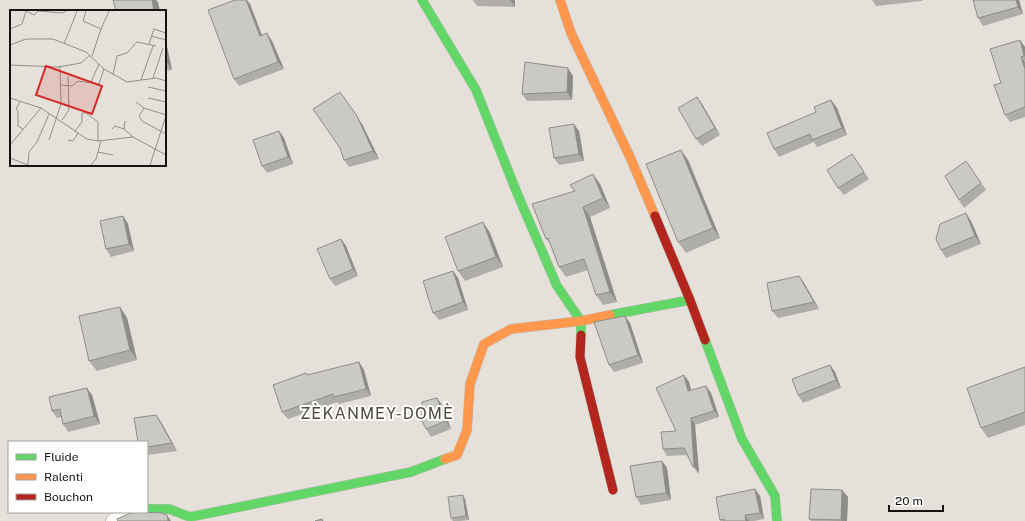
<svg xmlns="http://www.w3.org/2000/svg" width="1025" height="521" viewBox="0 0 1025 521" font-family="'Public Sans',sans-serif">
  <rect width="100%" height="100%" fill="#e5e1da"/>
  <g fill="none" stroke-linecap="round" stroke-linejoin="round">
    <defs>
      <polyline id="street" points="113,521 133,512"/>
      <g id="fast">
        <polyline points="422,0 476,90 517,193 557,286 581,321 581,335"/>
        <polyline points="610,315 690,300"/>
        <polyline points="705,340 742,439 775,496 777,521"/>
        <polyline points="147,509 169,509 190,517 411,472 445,459"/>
      </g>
      <g id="slow">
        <polyline points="560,0 571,33 630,157 655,216"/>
        <polyline points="445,459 457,455 467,430 470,384 484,344 511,329 581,321 610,315"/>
      </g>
      <g id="jam">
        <polyline points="655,216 690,300 705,340"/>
        <polyline points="581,335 580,357 613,490"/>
      </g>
    </defs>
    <use href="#street" stroke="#bdbab5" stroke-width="16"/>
    <use href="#fast" stroke="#bdbab5" stroke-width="10"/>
    <use href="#slow" stroke="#bdbab5" stroke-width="10"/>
    <use href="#jam" stroke="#bdbab5" stroke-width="10"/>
    <use href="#street" stroke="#fbfaf9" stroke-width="14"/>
    <use href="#fast" stroke="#63d668" stroke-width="9"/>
    <use href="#slow" stroke="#ff974d" stroke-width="9"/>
    <use href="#jam" stroke="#b3261e" stroke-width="9"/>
  </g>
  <g fill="#aeada8">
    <polygon points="473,0 515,0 515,7 477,6"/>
    <polygon points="872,0 922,0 922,1 876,6"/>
    <polygon points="1019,0 1023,14 983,26 978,18"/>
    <polygon points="250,4 262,35 272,41 284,69 239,86 234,79"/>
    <polygon points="165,37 172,70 165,71"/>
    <polygon points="1020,40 1025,48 1025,117 1010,122 1005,115 1001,83"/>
    <polygon points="573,76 572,100 527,101 522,94"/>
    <polygon points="831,100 837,108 847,135 817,147 814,142 779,157 774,149"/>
    <polygon points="702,104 720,135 702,146 696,139"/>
    <polygon points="362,124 379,159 349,167 344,160"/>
    <polygon points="279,131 284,138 293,164 267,173 262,166"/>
    <polygon points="579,131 584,161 559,165 554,158"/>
    <polygon points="852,154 869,179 844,195 838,188"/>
    <polygon points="688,160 720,238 686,253 678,242"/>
    <polygon points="966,161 986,190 964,208 959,200"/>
    <polygon points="600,184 610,208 590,217 617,302 603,305 596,295 588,270 566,277 559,267 551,245 546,239 574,191 570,185"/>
    <polygon points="123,216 128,224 134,251 111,257 106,249"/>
    <polygon points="971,221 981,244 946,258 941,250"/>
    <polygon points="483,222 490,233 503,267 465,281 458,271"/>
    <polygon points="341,239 346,246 358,276 335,286 330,279"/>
    <polygon points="453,271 458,278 468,310 439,320 433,313"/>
    <polygon points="799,276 804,283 819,309 778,318 772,311"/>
    <polygon points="120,307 127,318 137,360 97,371 89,361"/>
    <polygon points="630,323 643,363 614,372 609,365"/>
    <polygon points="359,362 364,370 371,396 339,404 337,402 288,419 282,412 306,373 307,375"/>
    <polygon points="830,365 835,372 841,388 803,403 798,395"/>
    <polygon points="1025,367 1025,425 988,438 981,428"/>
    <polygon points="684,375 689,382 691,390 711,393 719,417 695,425 699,473 698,473 693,467 687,455 667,456 663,449 676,431"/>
    <polygon points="92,395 100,424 68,432 63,424 62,417 57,418 52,411"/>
    <polygon points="437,398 442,405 451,429 431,437 426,429"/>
    <polygon points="156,415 161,422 177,451 147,455 147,442"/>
    <polygon points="662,461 667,468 671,500 641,505 636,497"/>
    <polygon points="755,489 760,496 764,519 754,521 721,521 720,520"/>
    <polygon points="842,490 848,497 847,521 811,521 809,519"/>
    <polygon points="463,495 465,499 469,520 460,521 453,521 451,518"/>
  </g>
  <g fill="#8d8d88">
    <polygon points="152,0 156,0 158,2 160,11 154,11"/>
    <polygon points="246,0 247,0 250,4 265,44 260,36"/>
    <polygon points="510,0 515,0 515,7"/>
    <polygon points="1016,0 1019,0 1023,14 1018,7"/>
    <polygon points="267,33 272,41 284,69 278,62"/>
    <polygon points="165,37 172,70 165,60"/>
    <polygon points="1020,40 1025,47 1025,57 1024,56"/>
    <polygon points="1021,57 1025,63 1025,69"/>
    <polygon points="568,68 573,76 572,100 567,92"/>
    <polygon points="340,92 362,124 379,159 373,151"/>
    <polygon points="697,97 702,104 720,135 715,128"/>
    <polygon points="831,100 837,108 847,135 842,128"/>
    <polygon points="574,124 579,131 584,161 579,154"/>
    <polygon points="279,131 284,138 293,164 288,157"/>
    <polygon points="681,150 688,160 720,238 713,228"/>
    <polygon points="593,174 600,184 610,208 603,198"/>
    <polygon points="583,207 590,217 617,302 610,292"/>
    <polygon points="966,213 971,221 981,244 975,236"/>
    <polygon points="123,216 128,224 134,251 129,244"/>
    <polygon points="483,222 490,233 503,267 496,257"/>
    <polygon points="341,239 346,246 358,276 353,269"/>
    <polygon points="453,271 458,278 468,310 463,302"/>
    <polygon points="799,276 804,283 819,309 814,302"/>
    <polygon points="120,307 127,318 137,360 130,350"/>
    <polygon points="625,316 630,323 643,363 638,355"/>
    <polygon points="359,362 364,370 371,396 366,389"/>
    <polygon points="830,365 835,372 841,388 836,380"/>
    <polygon points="684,375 689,382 693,398 688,391"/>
    <polygon points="706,386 711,393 719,417 714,411"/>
    <polygon points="87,388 92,395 100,424 94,416"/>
    <polygon points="437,398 442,405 451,429 446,421"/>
    <polygon points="156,415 161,422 177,451 172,443"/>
    <polygon points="691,418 695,425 699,473 694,466"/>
    <polygon points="662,461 667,468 671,500 666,493"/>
    <polygon points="755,489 760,496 764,519 760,513"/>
    <polygon points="842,490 848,497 847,521 842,521 841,520"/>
    <polygon points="463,495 465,499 469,520 466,516"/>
    <polygon points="167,515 171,521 168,521"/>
    <polygon points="745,515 749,521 746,521"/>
  </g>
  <g fill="#cac9c3" stroke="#8d8d88">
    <polygon points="113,0 152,0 154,11 116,11"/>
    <polygon points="235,0 246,0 260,36 267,33 278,62 234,79 208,10"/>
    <polygon points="973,0 1016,0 1018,7 978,18"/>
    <polygon points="1020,40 1024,56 1021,57 1025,69 1025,107 1005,115 994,85 1001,83 990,49"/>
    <polygon points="525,62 568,68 567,92 522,94"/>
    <polygon points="340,92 357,116 373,151 344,160 340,148 313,109"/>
    <polygon points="697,97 715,128 696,139 678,108"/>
    <polygon points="831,100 842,128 812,140 810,134 774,149 767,133 816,112 814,107"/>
    <polygon points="574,124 579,154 554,158 549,128"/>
    <polygon points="279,131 288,157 262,166 253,140"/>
    <polygon points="681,150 713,228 678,242 646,164"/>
    <polygon points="852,154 864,172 838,188 827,170"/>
    <polygon points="966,161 981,183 959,200 945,176"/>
    <polygon points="593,174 603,198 583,207 610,292 596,295 584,259 559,267 548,238 546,239 532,204 575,191 570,185"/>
    <polygon points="966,213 975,236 941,250 936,239 940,224"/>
    <polygon points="123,216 129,244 106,249 100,221"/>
    <polygon points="483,222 496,257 458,271 445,237"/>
    <polygon points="341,239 353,269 330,279 317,249"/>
    <polygon points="453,271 463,302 433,313 423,281"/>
    <polygon points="799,276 814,302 772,311 767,283"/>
    <polygon points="120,307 130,350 89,361 79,316"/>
    <polygon points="625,316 638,355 609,365 594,322"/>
    <polygon points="359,362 366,389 334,397 333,394 282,412 273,385 306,373 307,375"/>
    <polygon points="830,365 836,380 798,395 792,379"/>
    <polygon points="1025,367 1025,412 981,428 967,388"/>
    <polygon points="684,375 688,391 706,386 714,411 691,418 694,466 693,467 684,448 663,449 661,432 676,431 656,388"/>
    <polygon points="87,388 94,416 63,424 60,409 52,411 49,397"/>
    <polygon points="437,398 446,421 426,429 422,421 422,402"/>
    <polygon points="156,415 172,443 147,447 147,442 138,442 134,418"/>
    <polygon points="662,461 666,493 636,497 630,466"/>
    <polygon points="755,489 760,513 745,515 746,521 724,521 724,519 720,520 716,497"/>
    <polygon points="811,489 842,490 841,520 809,519"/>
    <polygon points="463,495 466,516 451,518 448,497"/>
    <polygon points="138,512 162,513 167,515 168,521 118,521 117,519 128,514"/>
    <polygon points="322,519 323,521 315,521"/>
  </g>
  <g text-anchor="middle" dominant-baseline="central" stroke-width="4" stroke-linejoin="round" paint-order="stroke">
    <g font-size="16" letter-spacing="1" fill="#4f493f" stroke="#fff">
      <text x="377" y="413">ZÈKANMEY-DOMÈ</text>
    </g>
  </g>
  <g transform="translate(10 10)">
    <rect width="156" height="156" fill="#e5e1da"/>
    <path fill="none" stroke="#928f89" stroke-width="1" d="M16 1 24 5 28 1 52 3 56 1M76 1 73 11 91 19 99 1M0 19 12 14 16 1M141 26 156 30M54 34 67 1M139 34 144 19 156 23M0 35 16 29H43L76 42 94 59 117 72 146 68 156 71M82 46 91 19M0 55 48 57 71 53 80 45M103 65 107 46 117 43 127 32 146 36M143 68 153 38M131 70 143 36M81 72 89 54M50 75 62 76 68 71 89 74 94 59M138 77 156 81M0 88 31 98 77 129 88 131 123 127 156 145M138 88 156 92M10 92 6 99 8 101V116L13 119M126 92 134 98 156 105M134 98 129 106 132 111 156 124M52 110 59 100 58 66M115 111 114 119 123 127M102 119 105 116 114 119M65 121 72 112V103H76L88 112V131M39 130 51 94 50 58 48 57M58 130 63 131 68 123M0 135 31 98M88 142 103 145M0 148 18 155M18 155 19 142 27 132 39 104M81 155 86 149 91 131M140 155 156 106"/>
    <path fill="#d62828" fill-opacity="0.15" stroke="#d62828" stroke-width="2" d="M36 56 92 76 82 104 26 85Z"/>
    <rect width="156" height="156" fill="none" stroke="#15130f" stroke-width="2"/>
  </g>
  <rect x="8" y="441" width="140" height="72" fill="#ffffff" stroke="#a1a19f"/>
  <rect x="16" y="454" width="20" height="6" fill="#63d668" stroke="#a1a19f"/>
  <text x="44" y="461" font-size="12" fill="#15130f">Fluide</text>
  <rect x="16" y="474" width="20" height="6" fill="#ff974d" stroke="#a1a19f"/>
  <text x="44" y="481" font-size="12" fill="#15130f">Ralenti</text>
  <rect x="16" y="494" width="20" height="6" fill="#b3261e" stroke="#a1a19f"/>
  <text x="44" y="501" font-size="12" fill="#15130f">Bouchon</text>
  <path d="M889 505v6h54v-6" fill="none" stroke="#15130f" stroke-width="2"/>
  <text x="895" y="505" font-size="12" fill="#15130f" stroke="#ffffff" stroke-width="3" paint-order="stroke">20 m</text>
</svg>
